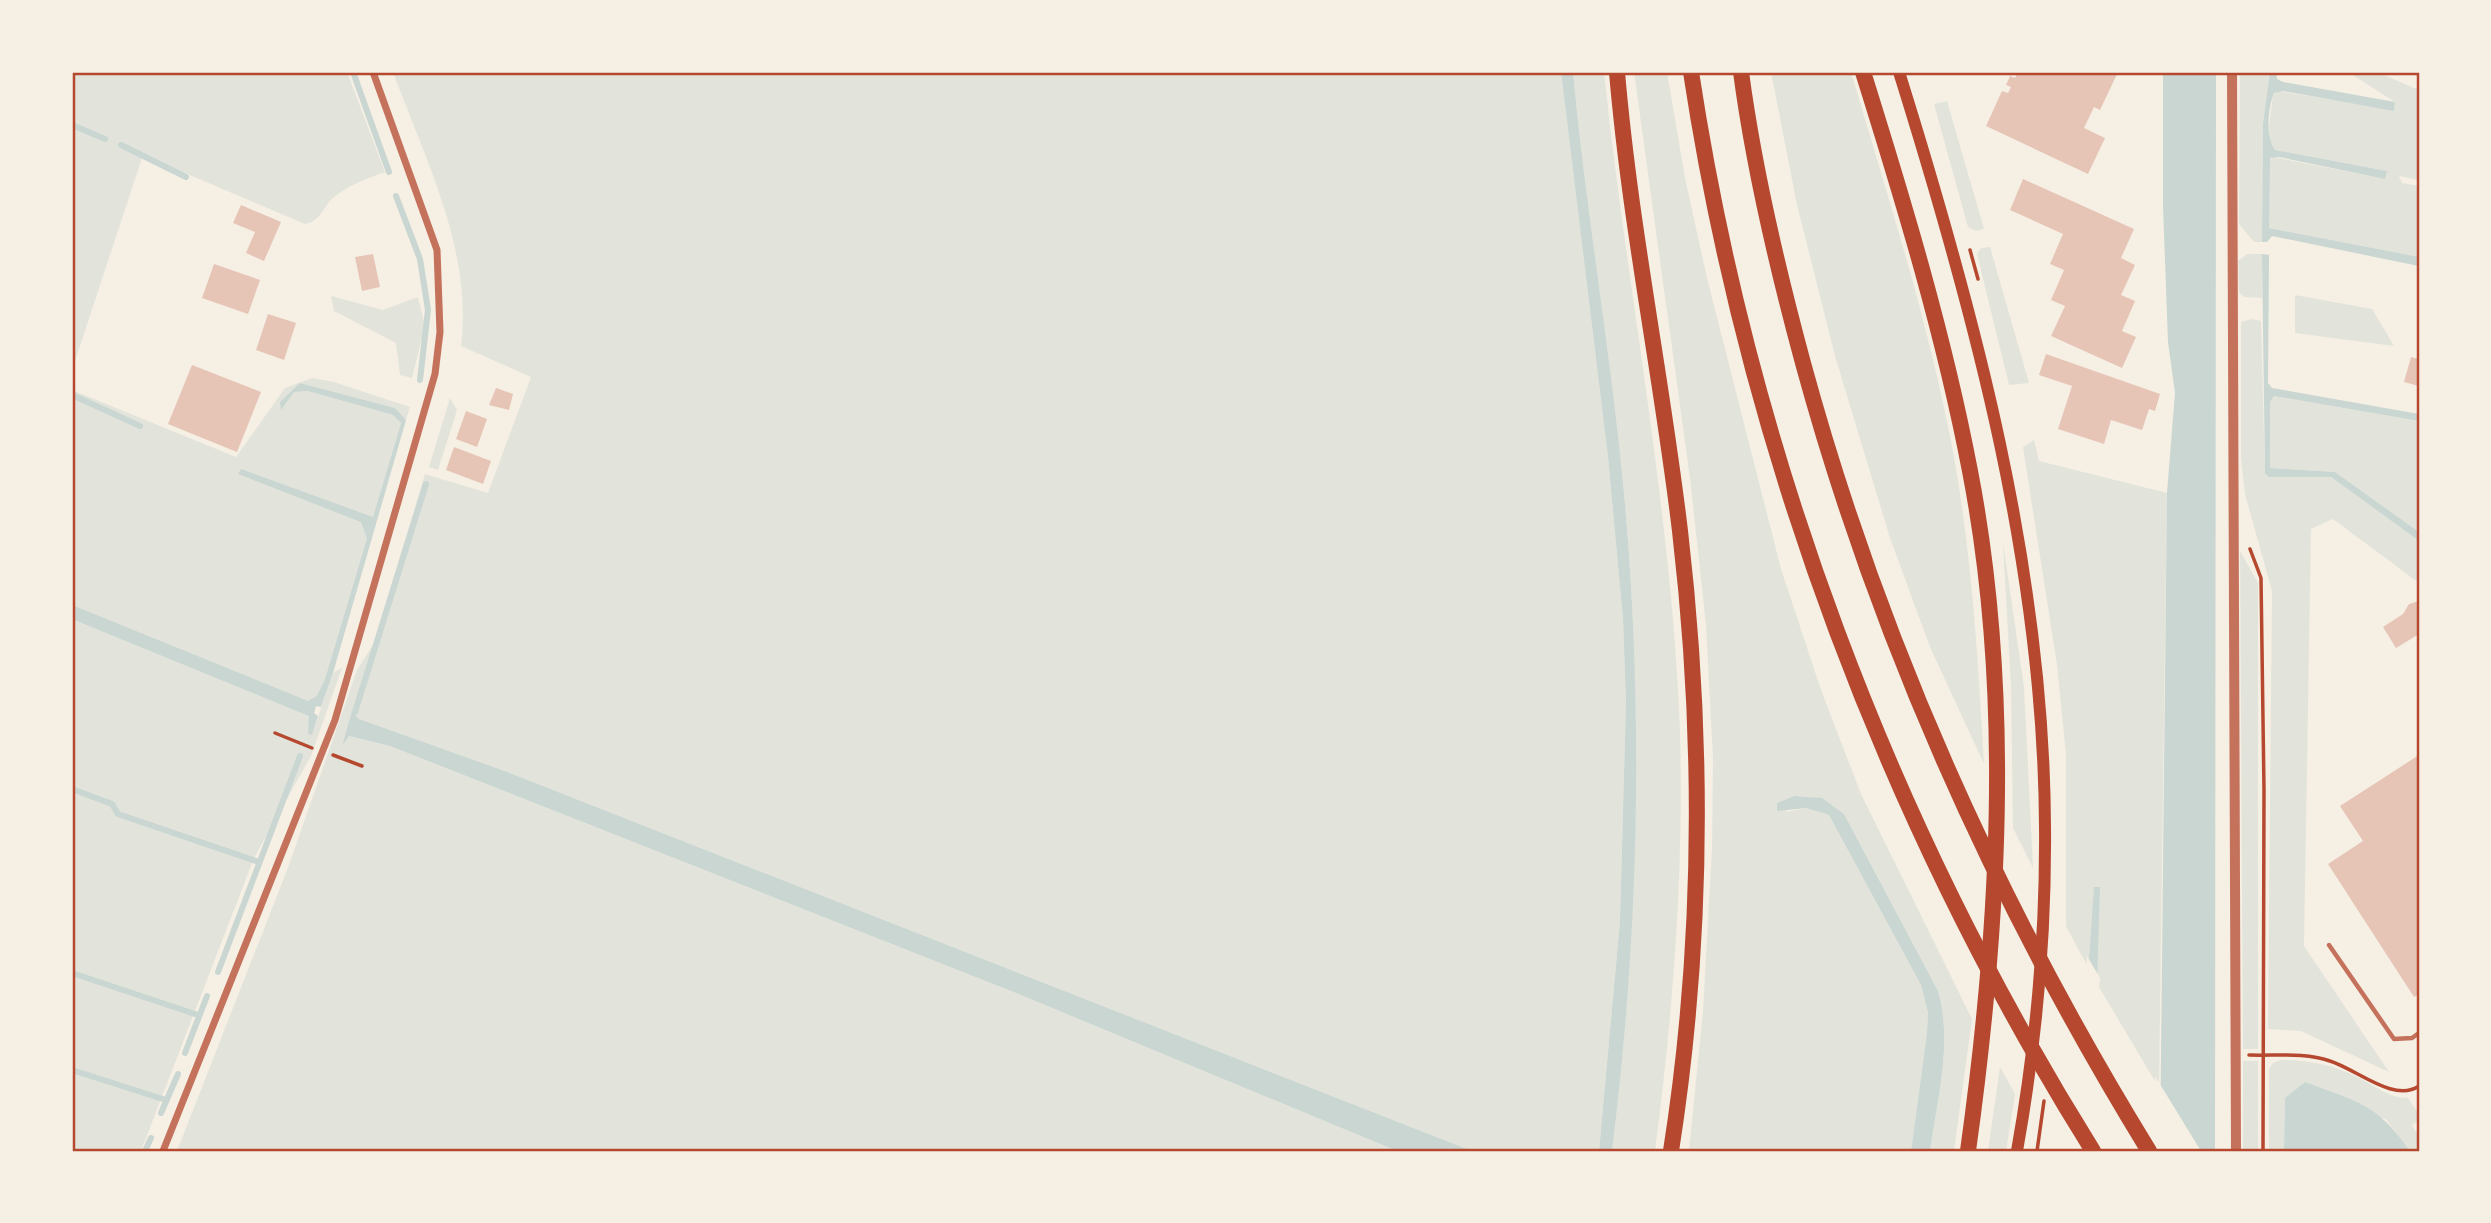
<svg xmlns="http://www.w3.org/2000/svg" width="2491" height="1223" viewBox="0 0 2491 1223" font-family="'Source Sans 3',sans-serif">
  <rect width="100%" height="100%" fill="#f6efe4"/>
  <g fill="#e2e4dc">
    <path d="M72 72H347L385 172C366 179 348 185 333 198 323 207 320 222 305 224L143 155 72 370Z"/>
    <path d="M393 72H1561L1608 457 1623 619 1626 701 1620 921 1599 1151H1472L502 770 359 719 352 711 342 746 349 736 390 746 1016 993 1397 1151H177L289 865 357 670 373 645 425 474 488 493 531 377 461 346C473 251 425 159 393 72Z"/>
    <path d="M1573 72H1604C1627 292 1672 511 1680 732 1684 872 1673 1013 1655 1151H1612C1638 934 1644 712 1624 493 1611 352 1586 213 1573 72Z"/>
    <path d="M1634 72H1667L1685 178 1707 278 1781 569 1821 690 1861 794 1972 1019 1954 1151H1930C1937 1100 1953 1042 1938 991L1844 814C1827 801 1817 796 1795 796L1786 812 1806 808 1829 815 1921 985 1928 1013 1927 1033 1911 1151H1689L1703 1011 1712 848 1713 759 1706 625 1690 478Z"/>
    <path d="M1771 72H1851C1888 198 1929 323 1953 452 1972 555 1978 659 1984 764L1930 647 1890 538 1835 356 1797 205Z"/>
    <polygon points="2240,72 2270,72 2263,123 2262,242 2254,242 2239,224"/>
    <polygon points="2348,72 2377,72 2419,90 2419,180 2399,176 2402,183 2419,186 2419,257 2269,228 2269,160 2273,157 2385,179 2386,171 2275,150 2270,141 2269,126 2273,95 2278,91 2394,110 2395,102"/>
    <polygon points="1947,101 1984,229 1976,231 1968,227 1934,104"/>
    <polygon points="1990,247 2029,383 2009,385 1977,254 1981,248"/>
    <polygon points="2247,254 2262,254 2262,298 2244,297 2239,292 2238,261"/>
    <polygon points="2295,295 2372,309 2394,346 2295,333"/>
    <polygon points="331,296 383,310 418,297 425,326 412,378 400,375 396,343 334,311"/>
    <polygon points="2252,319 2261,321 2265,474 2269,477 2331,477 2419,541 2419,583 2333,519 2311,529 2304,946 2389,1072 2301,1031 2268,1029 2272,591 2245,494 2241,459 2241,322"/>
    <polygon points="312,378 334,382 410,407 406,420 395,408 300,383 294,392 308,391 393,415 401,423 325,679 310,716 308,734 312,735 333,673 342,668 311,756 254,858 141,1151 72,1151 72,390 236,457 285,388"/>
    <polygon points="2274,396 2419,421 2419,532 2335,472 2270,468 2270,402"/>
    <polygon points="450,398 457,410 438,470 429,467"/>
    <polygon points="2034,440 2039,461 2167,493 2159,1088 2096,982 2099,887 2094,888 2090,971 2066,926 2066,754 2057,665 2023,447"/>
    <polygon points="2003,543 2024,687 2033,868 2013,828 2011,686"/>
    <polygon points="2240,551 2258,583 2258,1049 2243,1049"/>
    <path d="M2281 1060C2307 1060 2334 1065 2357 1077 2375 1085 2387 1098 2408 1098L2419 1114V1120L2412 1125 2419 1137V1151H2410L2386 1119 2285 1098 2284 1151H2269V1069L2273 1063Z"/>
    <rect x="2243" y="1061" width="15" height="90"/>
    <polygon points="2000,1067 2015,1094 2006,1151 1988,1151"/>
  </g>
  <g fill="#c9d6d2">
    <path d="M1561 72H1573C1586 213 1611 352 1624 493 1644 712 1639 934 1612 1151H1599L1620 921 1626 701 1623 619 1608 457Z"/>
    <polygon points="2163,72 2216,72 2215,1151 2160,1151 2167,493 2175,393 2168,342 2163,206"/>
    <path d="M2270 72H2276L2277 79 2283 82 2395 102 2394 111 2283 91 2274 93C2268 108 2265 136 2275 150L2387 171 2385 179 2279 157 2270 158 2269 228 2419 257V266L2272 236 2267 242H2262L2263 123Z"/>
    <polygon points="2262,254 2269,255 2268,383 2272,388 2419,414 2419,421 2274,396 2270,402 2270,468 2335,472 2419,532 2419,541 2331,477 2269,477 2265,474"/>
    <polygon points="300,383 395,408 406,420 333,673 321,707 316,706 314,713 318,716 312,735 308,734 309,716 72,619 72,605 308,701 317,696 325,679 367,538 361,522 238,474 241,469 373,517 401,423 393,415 308,391 294,392 281,410 280,402"/>
    <polygon points="352,711 359,719 502,770 1472,1151 1397,1151 1016,993 390,746 349,736 342,746"/>
    <path d="M1795 796 1822 798 1844 814 1938 991C1953 1042 1937 1100 1930 1151H1911L1927 1033 1928 1013 1921 985 1829 815 1806 808 1777 811V803Z"/>
    <path d="M2094 887H2100C2097 967 2098 1078 2072 1151L2079 1107Z"/>
    <path d="M2305 1082C2357 1102 2377 1103 2410 1151H2284L2285 1098Z"/>
  </g>
  <g fill="#f6efe4">
    <polygon points="2087,956 2100,978 2088,1117 2082,1151 2068,1151 2075,1106"/>
    <polygon points="2155,1076 2201,1151 2157,1151"/>
  </g>
  <g fill="none" stroke-linecap="round" stroke-linejoin="round">
    <g stroke="#c9d6d2" stroke-width="6">
      <polyline points="353,72 389,172"/>
      <polyline points="72,125 105,139"/>
      <polyline points="121,145 186,177"/>
      <polyline points="396,196 420,259 428,310 420,380"/>
      <polyline points="72,395 140,426"/>
      <polyline points="355,712 426,484"/>
      <polyline points="72,789 112,804 118,814 259,862"/>
      <polyline points="218,972 300,756"/>
      <polyline points="72,973 198,1015"/>
      <polyline points="185,1053 207,996"/>
      <polyline points="72,1070 166,1100"/>
      <polyline points="161,1113 178,1074"/>
      <polyline points="145,1151 151,1138"/>
    </g>
  </g>
  <g fill="#e6c5b7">
    <polygon points="2018,72 2117,74 2100,110 2094,107 2084,128 2105,138 2088,174 1986,126 2002,91 2008,93 2011,87 2006,85 2010,76 2015,78"/>
    <polygon points="2023,179 2134,229 2121,258 2135,265 2121,295 2135,301 2122,331 2136,337 2122,368 2051,336 2065,306 2051,300 2064,270 2050,264 2063,234 2010,210"/>
    <polygon points="241,205 281,222 264,261 246,253 255,232 233,223"/>
    <polygon points="373,254 380,287 362,291 355,257"/>
    <polygon points="214,264 260,280 248,314 202,298"/>
    <polygon points="268,314 296,323 284,360 256,350"/>
    <polygon points="2046,354 2160,394 2155,411 2149,409 2142,430 2111,420 2104,444 2058,429 2072,386 2039,375"/>
    <polygon points="2411,357 2419,359 2419,386 2404,382"/>
    <polygon points="192,365 261,392 237,452 168,424"/>
    <polygon points="496,388 513,394 509,410 489,405"/>
    <polygon points="466,411 487,419 477,447 456,439"/>
    <polygon points="454,447 491,461 483,484 446,470"/>
    <polygon points="2419,601 2419,634 2396,648 2383,627 2403,614 2409,604"/>
    <polygon points="2419,755 2419,994 2414,997 2328,864 2363,841 2340,806"/>
  </g>
  <g fill="none" stroke-linecap="round" stroke-linejoin="round">
    <g stroke="#b5482f" stroke-width="3.5">
      <polyline points="1970,250 1978,279"/>
      <polyline points="2250,549 2261,578 2264,790 2263,1151"/>
      <polyline points="275,733 312,748"/>
      <polyline points="333,755 362,766"/>
      <path d="M2249 1055C2276 1056 2304 1052 2330 1061 2358 1070 2394 1103 2419 1086"/>
      <polyline points="2037,1151 2044,1101"/>
    </g>
    <polyline stroke="#c5725c" stroke-width="4.5" points="2329,945 2394,1039 2412,1038 2419,1033"/>
    <polyline stroke="#c5725c" stroke-width="7" points="163,1151 335,720 435,374 440,332 437,250 373,72"/>
    <polyline stroke="#c5725c" stroke-width="10" points="2232,72 2236,1151"/>
    <path stroke="#b5482f" stroke-width="12" d="M1899 72C1975 315 2044 571 2045 827 2046 936 2036 1045 2017 1151"/>
    <g stroke="#b5482f" stroke-width="16">
      <path d="M1617 72C1630 226 1662 378 1680 531 1704 736 1703 947 1671 1151"/>
      <path d="M1691 72C1749 453 1889 825 2093 1151"/>
      <path d="M1741 72C1754 170 1777 267 1803 363 1879 642 1998 905 2149 1151"/>
      <path d="M1863 72C1904 203 1944 335 1970 471 2013 694 1999 928 1968 1151"/>
    </g>
  </g>
  <rect width="2491" height="1223" fill="none" stroke="#f6efe4" stroke-width="147"/>
  <rect x="74" y="74" width="2344" height="1076" fill="none" stroke="#b5482f" stroke-width="2.5"/>
</svg>
